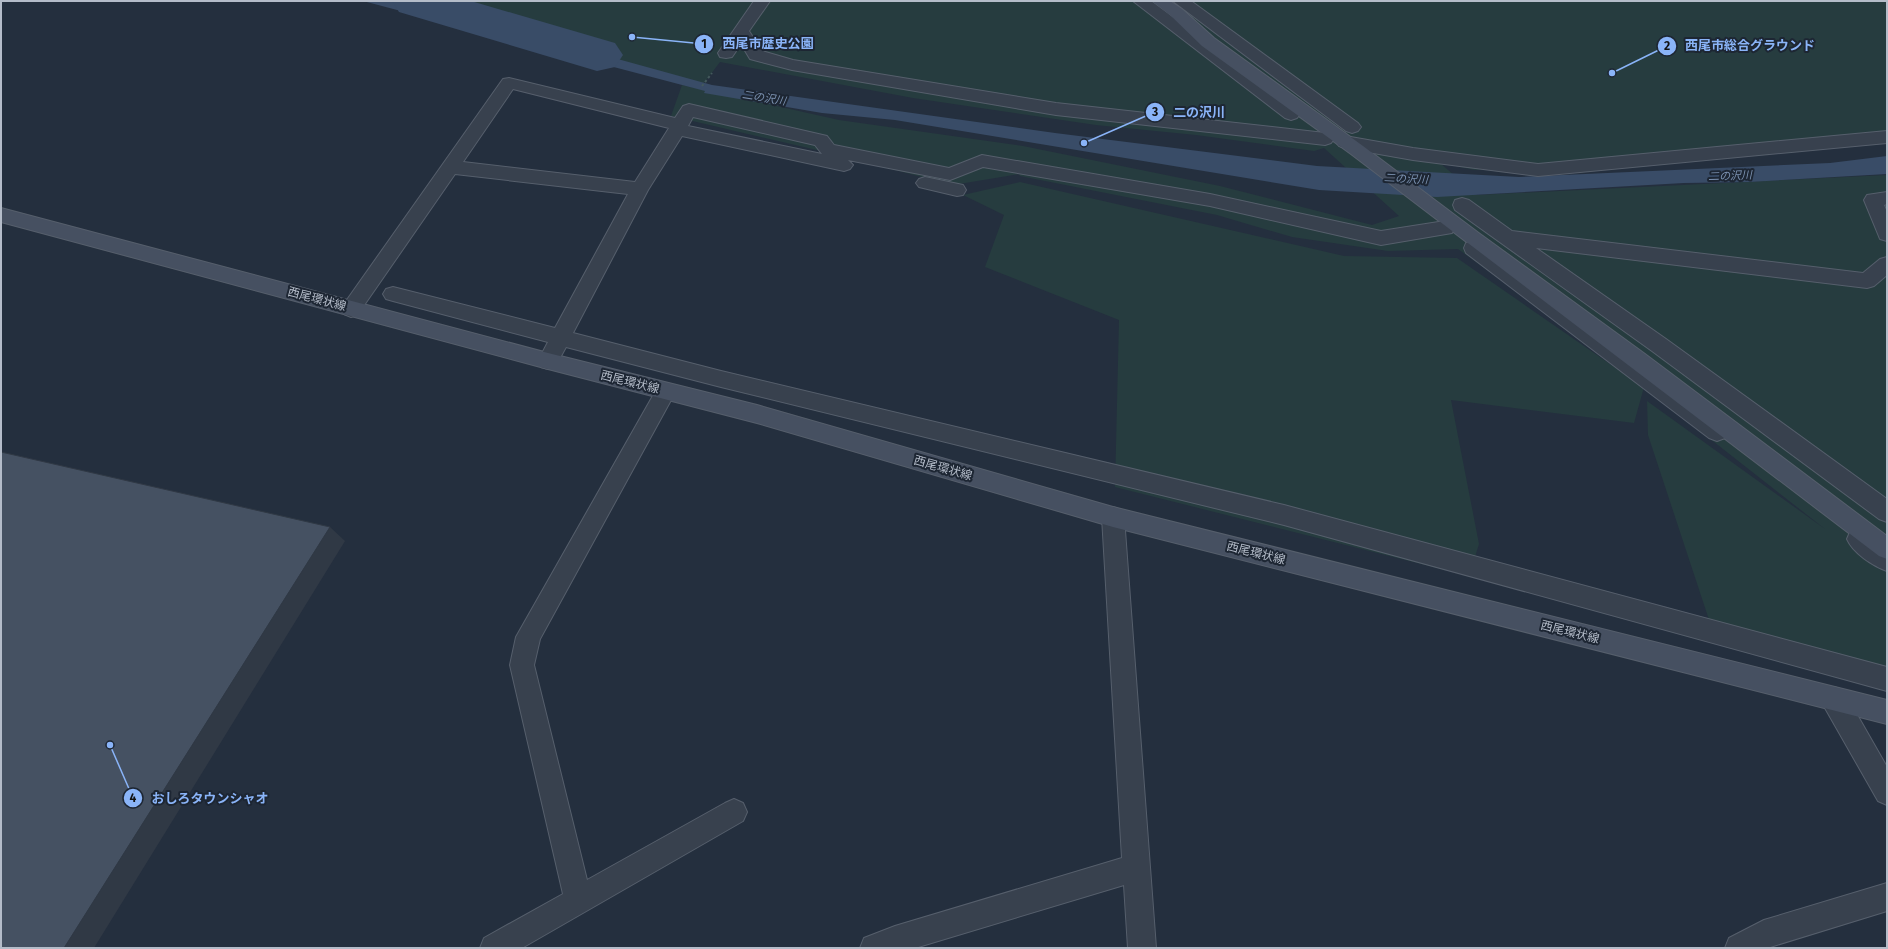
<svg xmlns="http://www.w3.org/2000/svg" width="1888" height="949" viewBox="0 0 1888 949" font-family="'Fira Sans','Noto Sans JP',sans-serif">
  <rect width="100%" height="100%" fill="#242f3e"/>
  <polygon fill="#263c3f" points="376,1 1887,1 1887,136 1475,170 1440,163 1477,195 1887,175 1887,691 1717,644 1648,435 1647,401 1825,529 1644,387 1634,423 1451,400 1479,544 1469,576 1115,487 1119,320 985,267 1004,215 963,195 1020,182 1344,256 1457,258 1636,382 1592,346 1458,249 1388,251 1292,237 1217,215 1020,176 1019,174 953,185 821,151 671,116 682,85 839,120 1023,146 1220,186 1372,225 1399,216 1324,148 1314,151 1196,135 1096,125 913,98 720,62 701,87"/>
  <polygon fill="#394c67" points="363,1 408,1 712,85 1055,133 1317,166 1519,177 1830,163 1887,156 1887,174 1749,182 1684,183 1437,197 1319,190 895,120 822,113 704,93 705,91"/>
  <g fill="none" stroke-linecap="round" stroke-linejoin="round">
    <polygon fill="#394c67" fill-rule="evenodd" points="392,1 471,1 615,43 623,55 615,67 597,71 399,12"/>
    <defs>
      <g id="street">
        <polygon points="754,1 770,1 749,31 762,51 793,60 1056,103 1325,133 1331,135 1334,139 1331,143 1325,145 1056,115 792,70 750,59 741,44 732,57 726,58 720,57 718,53"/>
        <polygon points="1133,1 1151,1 1297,110 1300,114 1297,118 1291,120 1285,118"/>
        <polygon points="1173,1 1191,1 1358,123 1361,127 1358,131 1352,133 1346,131"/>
        <path d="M509 78 675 118 683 106 689 104 827 136 834 145 949 168 982 155 1210 194 1381 231 1445 221 1452 223 1454 228 1452 233 1381 245 1210 206 983 167 950 180 848 160 853 165 850 169 844 171 682 136 648 190 573 333 721 371 1284 505 1887 667V691L1284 525 721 387 566 347 555 367 548 369 541 367 538 361 548 342 393 301 386 299 383 294 386 289 393 287 555 328 628 194 455 174 358 314 351 317 344 314 341 309 344 304 503 79ZM513 89 669 128 635 182 463 162ZM693 117 815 145 822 154 688 126Z"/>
        <polygon points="1887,131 1887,143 1538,176 1413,160 1345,148 1339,146 1336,142 1339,138 1345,136 1413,148 1538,164"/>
        <polygon points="925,177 963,185 966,190 963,195 957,196 919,187 916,183 919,179"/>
        <polygon points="1887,192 1887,204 1884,205 1887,212 1887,241 1880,239 1878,234 1864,200 1867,195"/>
        <polygon points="1462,198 1469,200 1512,231 1863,273 1880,259 1887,257 1887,275 1874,286 1867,288 1536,248 1666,339 1887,499 1887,522 1879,519 1652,351 1455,210 1453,205 1455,200"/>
        <polygon points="1473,241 1480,243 1725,426 1728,432 1725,438 1717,441 1709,438 1466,253 1464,248 1466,243"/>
        <polygon points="666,383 673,385 676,391 540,639 534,665 587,880 725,803 734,799 743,803 747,812 743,821 522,948 480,948 484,938 563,894 510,665 516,637 659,385"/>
        <polygon points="1113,507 1121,510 1124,517 1156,948 1128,948 1124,885 915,948 860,948 864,938 895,926 1122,858 1102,517 1105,510"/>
        <path d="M1858 529 1866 532 1887 548V571C1873 566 1853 553 1847 539L1850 532Z"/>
        <polygon points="1834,687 1843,690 1887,767 1887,805 1878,801 1825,708 1821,699 1825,690"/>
        <polygon points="1887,883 1887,911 1767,948 1725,948 1729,938 1764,920"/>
      </g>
      <g id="secondary">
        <polygon points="1152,1 1170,1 1182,9 1214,38 1363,146 1480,234 1645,354 1887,536 1887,559 1879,556 1351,154 1202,46 1170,15"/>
        <polygon points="1,208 548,353 757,405 1113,507 1887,700 1887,724 1113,527 757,423 548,369 1,222"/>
      </g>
    </defs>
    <use href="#street" stroke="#565f6c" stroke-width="2"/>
    <use href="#secondary" stroke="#565f6c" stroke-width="2"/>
    <polyline stroke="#44595c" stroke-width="2" stroke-dasharray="2.5 2.5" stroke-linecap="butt" points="702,86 712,73"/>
    <use href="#street" fill="#38414e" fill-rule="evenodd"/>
    <use href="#secondary" fill="#465061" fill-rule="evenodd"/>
  </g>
  <polygon fill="#303945" points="330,527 345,541 94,948 64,948"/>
  <polygon fill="#455162" stroke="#303945" points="1,452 330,527 64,948 1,948"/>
  <g text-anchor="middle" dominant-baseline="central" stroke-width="4" stroke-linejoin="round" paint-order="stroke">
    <g font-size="11" font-style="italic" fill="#7c92b1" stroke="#1d2633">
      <text transform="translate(764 98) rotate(9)">二の沢川</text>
      <text transform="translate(1730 176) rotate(-2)">二の沢川</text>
      <text transform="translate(1406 179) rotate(3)">二の沢川</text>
    </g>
    <g font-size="12" fill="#b4bcc9" stroke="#1d2633">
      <text transform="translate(317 299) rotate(15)">西尾環状線</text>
      <text transform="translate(630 382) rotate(14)">西尾環状線</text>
      <text transform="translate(943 468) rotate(16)">西尾環状線</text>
      <text transform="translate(1256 553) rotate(14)">西尾環状線</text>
      <text transform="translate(1570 632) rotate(14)">西尾環状線</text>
    </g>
  </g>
  <path fill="none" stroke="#8ab4f8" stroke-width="1.5" d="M632 37L704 44M1612 73L1667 46M1084 143L1155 112M110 745L133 798"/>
  <g fill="#8ab4f8" stroke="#1d2633" stroke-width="1.5">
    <circle cx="632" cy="37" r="4"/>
    <circle cx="1612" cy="73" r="4"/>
    <circle cx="1084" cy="143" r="4"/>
    <circle cx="110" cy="745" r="4"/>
    <circle cx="704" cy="44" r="10"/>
    <circle cx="1667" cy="46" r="10"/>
    <circle cx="1155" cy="112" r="10"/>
    <circle cx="133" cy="798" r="10"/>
  </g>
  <g font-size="12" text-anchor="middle" font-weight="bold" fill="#111">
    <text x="704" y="48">1</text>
    <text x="1667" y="50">2</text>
    <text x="1155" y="116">3</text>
    <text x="133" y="802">4</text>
  </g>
  <g font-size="13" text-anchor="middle" font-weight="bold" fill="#8ab4f8" stroke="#1d2633" stroke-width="4" stroke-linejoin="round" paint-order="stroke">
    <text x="768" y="48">西尾市歴史公園</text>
    <text x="1750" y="50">西尾市総合グラウンド</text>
    <text x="1199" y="117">二の沢川</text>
    <text x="210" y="803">おしろタウンシャオ</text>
  </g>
  <rect width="1888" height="949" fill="none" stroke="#b4bcc9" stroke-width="4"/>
</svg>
